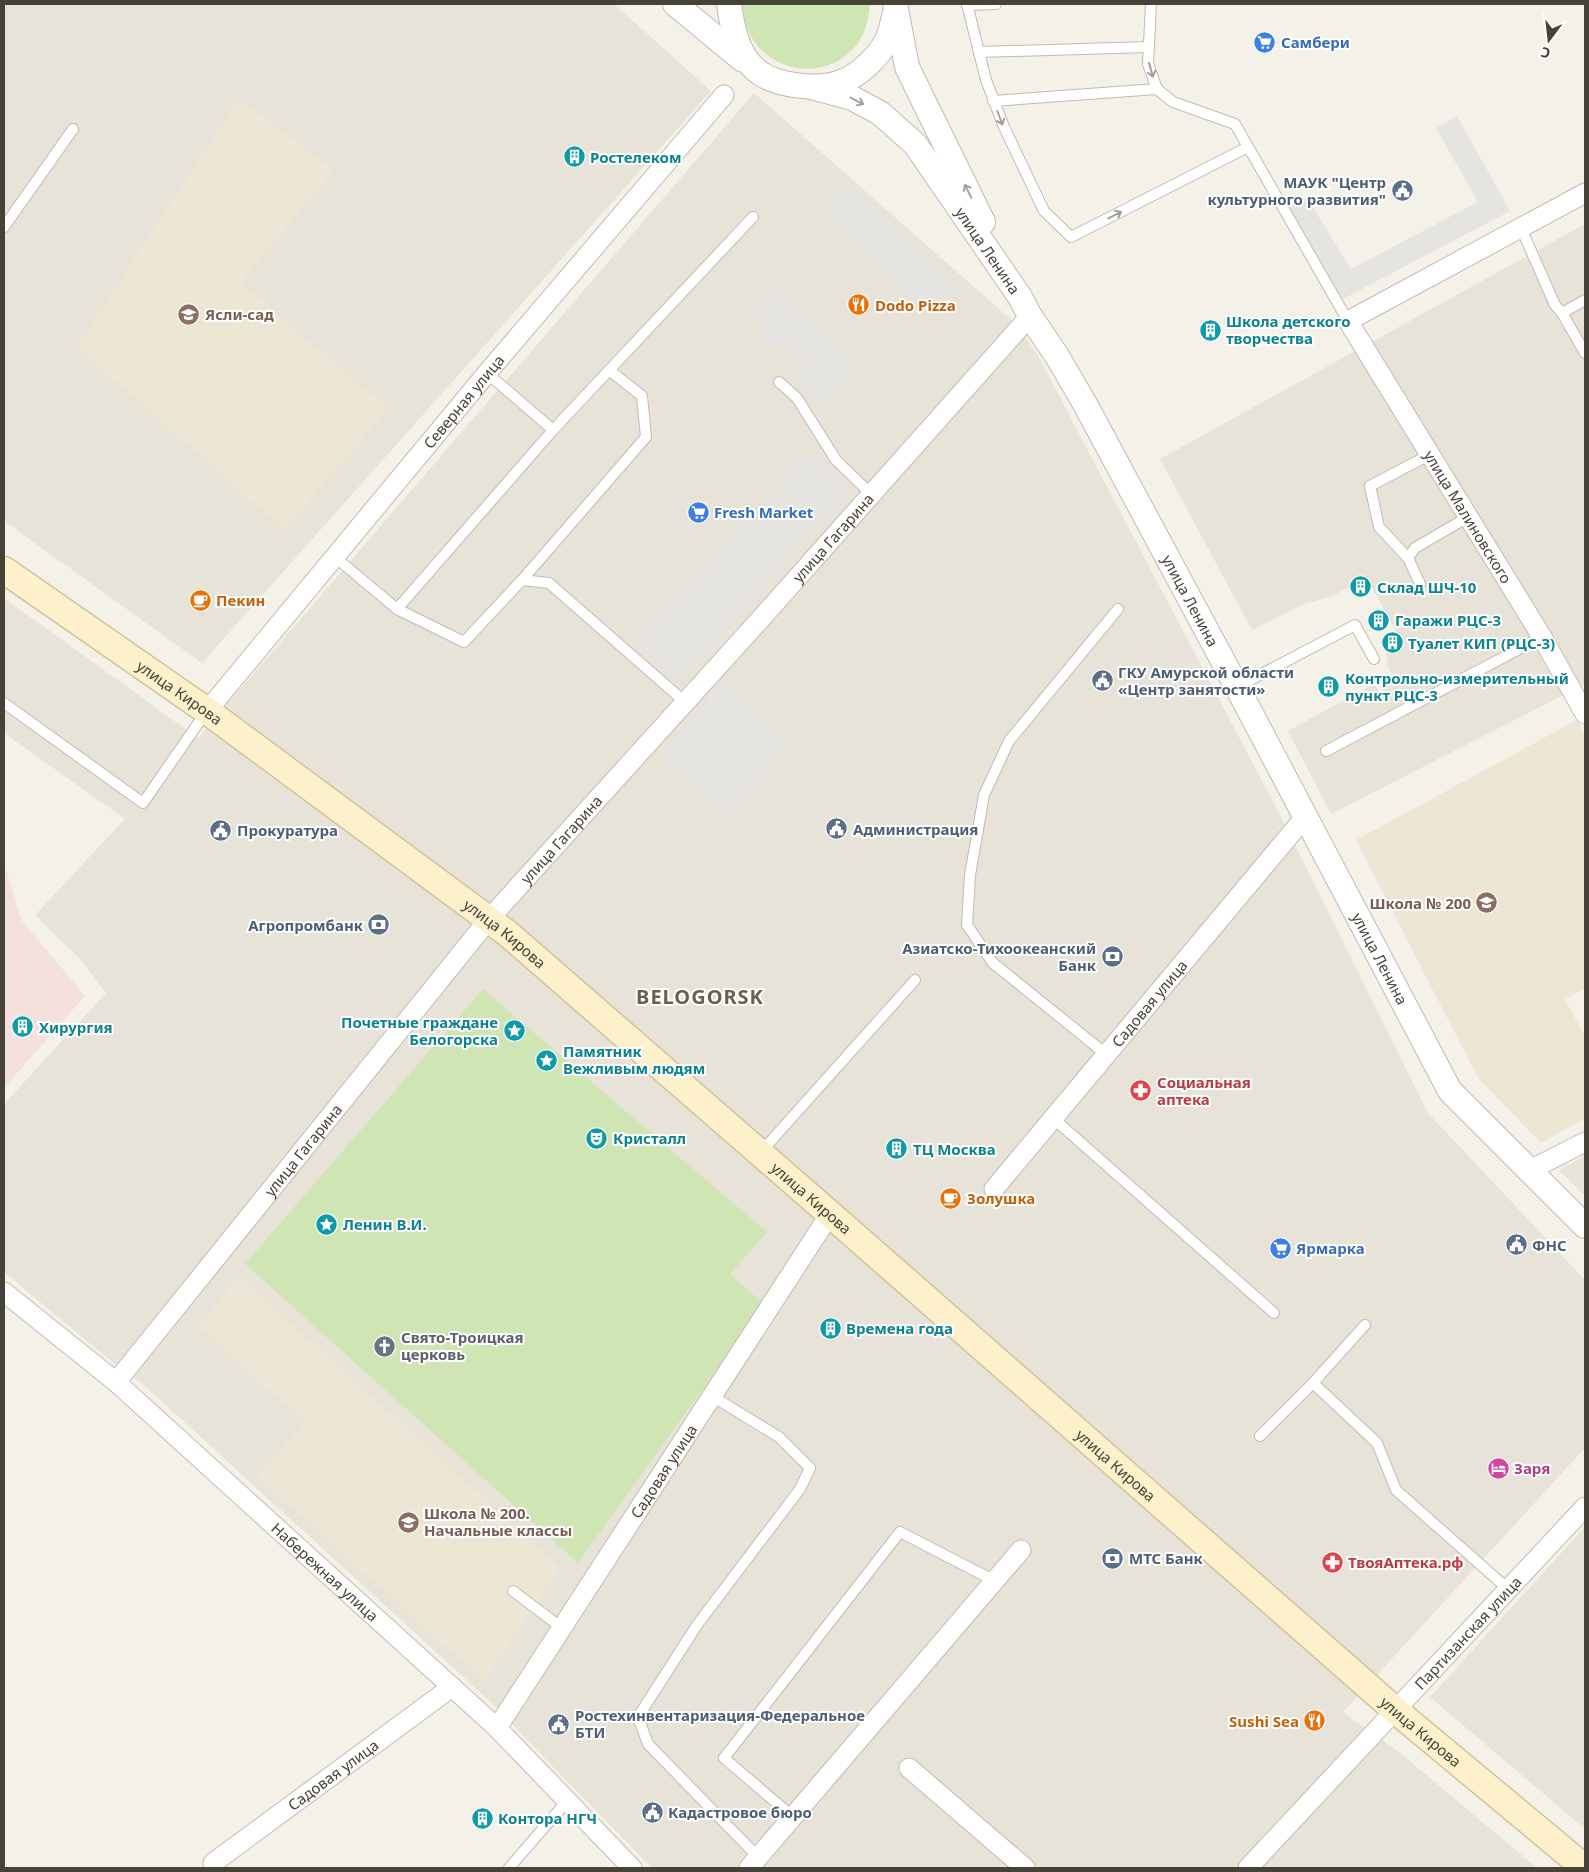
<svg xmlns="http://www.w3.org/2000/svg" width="1589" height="1872" viewBox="0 0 1589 1872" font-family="'Noto Sans',sans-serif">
  <rect width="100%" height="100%" fill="#f4f1e9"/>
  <g fill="#e8e3d8">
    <polygon points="4,4 614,4 711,91 202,663 4,521"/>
    <polygon points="754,93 1015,323 1037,354 1279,813 1428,1113 1585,1280 1585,1448 1343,1712 1399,1752 1537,1868 652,1868 522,1735 494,1705 146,1387 111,1361 4,1272 4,1104 106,993 82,961 35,915 125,819 4,733 4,598 198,738"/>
    <polygon points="1585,224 1585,684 1331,814 1288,731 1374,684 1379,692 1396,683 1389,669 1386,654 1403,644 1367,578 1330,597 1306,603 1252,630 1160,459"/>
    <polygon points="1585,1156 1585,1197 1559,1170"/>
    <polygon points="1585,1527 1585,1829 1430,1697"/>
  </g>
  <g fill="#ece6d4">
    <polygon points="239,99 334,170 240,282 388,409 284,529 77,347"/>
    <polygon points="1577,720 1585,735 1585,989 1565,999 1585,1037 1585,1118 1541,1143 1478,1078 1356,840"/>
    <polygon points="239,1277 560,1567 484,1681 256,1476 305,1422 198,1326"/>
  </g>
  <polygon fill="#f4e1de" points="4,863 22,921 85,996 4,1088"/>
  <g fill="#cfe6b4">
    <path d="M742 4H870V6C868 20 865 35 856 46 815 92 744 64 742 4Z"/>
    <polygon points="483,989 767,1232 730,1274 764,1304 578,1563 245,1264"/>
  </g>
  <g fill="#e6e4e1">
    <polygon points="1457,116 1510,211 1341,300 1285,209 1307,198 1351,269 1478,202 1436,128"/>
    <polygon points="847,181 957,288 930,316 820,211"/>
    <polygon points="774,288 860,367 827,405 797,377 809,365 789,341 775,349 751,312"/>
    <polygon points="809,451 850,488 678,680 637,643"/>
    <polygon points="724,682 792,742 726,816 659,757"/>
  </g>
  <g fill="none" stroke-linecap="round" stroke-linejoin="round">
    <defs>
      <g id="service">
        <polyline points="967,4 986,80 1004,127 1044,211 1071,237 1248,147"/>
        <polyline points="1151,4 1148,64 1157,89 1173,102 1235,124 1348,321"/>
        <polyline points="967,5 996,4"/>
        <polyline points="979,52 1149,47"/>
        <polyline points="993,101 1157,89"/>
        <polyline points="4,227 73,129"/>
        <polyline points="1521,228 1555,305 1562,313 1585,353"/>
        <polyline points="1562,313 1585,300"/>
        <polyline points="487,373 553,430 753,217"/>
        <polyline points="779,382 797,398 836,460 871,494"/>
        <polyline points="335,557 397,609 464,642 522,580 549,583 685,702"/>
        <polyline points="1408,558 1379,527 1370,486 1431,454"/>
        <polyline points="522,580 646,437 642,396 609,370"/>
        <polyline points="1420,584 1408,558 1415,548 1468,517"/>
        <polyline points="397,609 553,430"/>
        <polyline points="1237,687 1355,625 1374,659"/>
        <polyline points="4,703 143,803 206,712"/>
        <polyline points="1326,751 1542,637"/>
        <polyline points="1107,1055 993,963 967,925 970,875 984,795 1009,741 1118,609"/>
        <polyline points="1054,1119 1274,1313"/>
        <polyline points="761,1152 915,980"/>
        <polyline points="1313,1383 1377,1443 1396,1490 1508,1589"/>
        <polyline points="712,1396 779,1437 810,1468 800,1489 697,1625 638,1717 648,1744 759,1858"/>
        <polyline points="1260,1436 1313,1383 1365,1325"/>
        <polyline points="513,1591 562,1628"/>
        <polyline points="793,1817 724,1758 900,1532 995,1581"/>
        <polyline points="509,1868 567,1801"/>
      </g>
      <g id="minor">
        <path id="s1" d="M1585 193 1348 321 1542 637 1585 714"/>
        <path id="s2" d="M207 711 487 373 724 95"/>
        <polyline points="1530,1170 1585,1142"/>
        <path id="s3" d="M994 1189 1305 817"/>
        <path id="s4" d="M4 1292 116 1382 452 1687 497 1728 632 1868"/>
        <path id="s5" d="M116 1382 489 919 757 623 1030 316"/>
        <path id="s6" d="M497 1728 830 1214"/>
        <polyline points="909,1768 1025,1868"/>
        <path id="s7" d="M213 1863 452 1687"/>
        <polyline points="749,1868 1021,1550"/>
        <path id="s8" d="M1248 1868 1585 1507"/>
      </g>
      <g id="tertiary">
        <polyline points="675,4 743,60"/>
        <path d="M729 4C732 26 737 54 756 70 776 87 821 91 844 81 860 74 878 57 886 42 891 34 892 22 895 13"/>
        <polyline points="895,4 907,67 983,222"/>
        <path id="s9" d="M811 87 852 98 880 113 915 144 1020 297 1030 316 1057 356 1085 404 1237 687 1450 1091 1585 1226"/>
      </g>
      <g id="secondary">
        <path id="s10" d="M4 570 207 711 507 933 830 1214 1395 1710 1585 1868"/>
      </g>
    </defs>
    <use href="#service" stroke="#c2bcaf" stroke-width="12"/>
    <use href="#minor" stroke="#c2bcaf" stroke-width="21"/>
    <use href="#tertiary" stroke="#c2bcaf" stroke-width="26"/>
    <use href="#secondary" stroke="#d1c49b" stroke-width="29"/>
    <use href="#service" stroke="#fff" stroke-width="10"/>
    <use href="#minor" stroke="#fff" stroke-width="19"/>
    <use href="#tertiary" stroke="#fff" stroke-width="24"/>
    <use href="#secondary" stroke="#fcf1cb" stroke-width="26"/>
  </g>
  <defs><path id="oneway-shaft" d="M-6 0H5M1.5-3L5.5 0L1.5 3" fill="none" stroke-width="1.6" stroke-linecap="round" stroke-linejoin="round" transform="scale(1.25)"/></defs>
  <g stroke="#a3a09c">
    <use href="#oneway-shaft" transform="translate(1151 70) rotate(75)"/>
    <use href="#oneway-shaft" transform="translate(857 101) rotate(27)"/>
    <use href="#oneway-shaft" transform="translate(1000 118) rotate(69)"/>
    <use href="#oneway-shaft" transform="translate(968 191) rotate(-116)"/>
    <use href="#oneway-shaft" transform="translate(1115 215) rotate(-27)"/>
  </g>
  <defs>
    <symbol id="supermarket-disc" viewBox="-11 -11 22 22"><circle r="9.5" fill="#3f7fe0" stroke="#fff"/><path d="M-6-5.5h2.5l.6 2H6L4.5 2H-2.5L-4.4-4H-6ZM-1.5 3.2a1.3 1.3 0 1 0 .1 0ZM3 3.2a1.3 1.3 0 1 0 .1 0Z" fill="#fff"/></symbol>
    <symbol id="building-disc" viewBox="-11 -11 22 22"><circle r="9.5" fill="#0f9aa8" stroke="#fff"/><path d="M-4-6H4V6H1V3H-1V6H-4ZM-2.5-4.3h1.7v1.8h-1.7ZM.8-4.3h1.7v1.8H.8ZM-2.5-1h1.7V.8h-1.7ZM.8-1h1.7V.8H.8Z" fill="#fff"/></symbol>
    <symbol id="civic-disc" viewBox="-11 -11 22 22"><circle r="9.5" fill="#5c6f8a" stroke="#fff"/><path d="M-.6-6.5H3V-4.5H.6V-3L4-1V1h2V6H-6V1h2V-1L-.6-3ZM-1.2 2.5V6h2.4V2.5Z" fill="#fff"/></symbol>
    <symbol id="restaurant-disc" viewBox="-11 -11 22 22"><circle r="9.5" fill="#e8710a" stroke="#fff"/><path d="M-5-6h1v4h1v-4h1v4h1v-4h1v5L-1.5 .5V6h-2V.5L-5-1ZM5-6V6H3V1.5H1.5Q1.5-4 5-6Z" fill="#fff"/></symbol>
    <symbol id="school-disc" viewBox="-11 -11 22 22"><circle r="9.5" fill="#8d6e63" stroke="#fff"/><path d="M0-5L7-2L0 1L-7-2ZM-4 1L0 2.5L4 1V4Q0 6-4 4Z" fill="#fff"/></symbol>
    <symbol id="cafe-disc" viewBox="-11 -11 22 22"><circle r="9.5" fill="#e8710a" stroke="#fff"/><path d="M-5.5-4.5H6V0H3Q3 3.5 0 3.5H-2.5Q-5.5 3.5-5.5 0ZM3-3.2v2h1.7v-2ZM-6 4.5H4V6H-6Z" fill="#fff"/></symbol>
    <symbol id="bank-disc" viewBox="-11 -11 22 22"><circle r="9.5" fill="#5c6f8a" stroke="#fff"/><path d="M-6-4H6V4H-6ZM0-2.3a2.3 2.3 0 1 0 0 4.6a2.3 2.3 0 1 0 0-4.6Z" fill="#fff"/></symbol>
    <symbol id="sight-disc" viewBox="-11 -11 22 22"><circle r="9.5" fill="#0f9aa8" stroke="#fff"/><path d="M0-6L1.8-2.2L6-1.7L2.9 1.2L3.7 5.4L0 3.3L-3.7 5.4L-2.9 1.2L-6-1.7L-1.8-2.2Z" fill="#fff"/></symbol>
    <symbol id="pharmacy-disc" viewBox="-11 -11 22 22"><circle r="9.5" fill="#e0444e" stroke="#fff"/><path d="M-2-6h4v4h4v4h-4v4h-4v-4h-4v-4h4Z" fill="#fff"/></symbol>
    <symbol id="theatre-disc" viewBox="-11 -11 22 22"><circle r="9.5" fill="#0f9aa8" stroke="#fff"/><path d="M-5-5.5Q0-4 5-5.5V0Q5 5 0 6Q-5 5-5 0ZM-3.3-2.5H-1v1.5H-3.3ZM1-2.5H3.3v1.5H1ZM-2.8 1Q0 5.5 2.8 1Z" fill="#fff"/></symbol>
    <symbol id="church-disc" viewBox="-11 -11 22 22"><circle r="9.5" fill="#6b7280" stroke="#fff"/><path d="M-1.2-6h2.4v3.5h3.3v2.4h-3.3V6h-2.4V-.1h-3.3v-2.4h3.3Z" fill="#fff"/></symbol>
    <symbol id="hotel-disc" viewBox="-11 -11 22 22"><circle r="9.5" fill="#d1479c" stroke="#fff"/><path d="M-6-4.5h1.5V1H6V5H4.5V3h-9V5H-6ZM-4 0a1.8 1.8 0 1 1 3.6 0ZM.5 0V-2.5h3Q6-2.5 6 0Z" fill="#fff"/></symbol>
  </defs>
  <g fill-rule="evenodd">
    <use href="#supermarket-disc" x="1252" y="30" width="25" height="25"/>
    <use href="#building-disc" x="562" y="144" width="25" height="25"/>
    <use href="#civic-disc" x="1390" y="178" width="25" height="25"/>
    <use href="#restaurant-disc" x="846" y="292" width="25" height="25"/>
    <use href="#school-disc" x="176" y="302" width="25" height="25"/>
    <use href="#building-disc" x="1198" y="318" width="25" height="25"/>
    <use href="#supermarket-disc" x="686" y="500" width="25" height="25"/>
    <use href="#building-disc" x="1348" y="574" width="25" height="25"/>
    <use href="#cafe-disc" x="188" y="588" width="25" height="25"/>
    <use href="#building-disc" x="1366" y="608" width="25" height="25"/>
    <use href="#building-disc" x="1380" y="630" width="25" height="25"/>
    <use href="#civic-disc" x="1090" y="668" width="25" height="25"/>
    <use href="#building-disc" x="1316" y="674" width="25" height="25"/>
    <use href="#civic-disc" x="824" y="816" width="25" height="25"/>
    <use href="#civic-disc" x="208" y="818" width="25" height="25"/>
    <use href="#school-disc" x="1474" y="890" width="25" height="25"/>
    <use href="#bank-disc" x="366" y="912" width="25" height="25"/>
    <use href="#bank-disc" x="1100" y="944" width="25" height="25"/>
    <use href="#building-disc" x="10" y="1014" width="25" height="25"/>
    <use href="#sight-disc" x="502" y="1018" width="25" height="25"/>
    <use href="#sight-disc" x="534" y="1048" width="25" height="25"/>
    <use href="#pharmacy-disc" x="1128" y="1078" width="25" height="25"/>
    <use href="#theatre-disc" x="584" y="1126" width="25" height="25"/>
    <use href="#building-disc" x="884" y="1136" width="25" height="25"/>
    <use href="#cafe-disc" x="938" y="1186" width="25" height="25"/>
    <use href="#sight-disc" x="314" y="1212" width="25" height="25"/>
    <use href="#civic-disc" x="1504" y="1232" width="25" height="25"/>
    <use href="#supermarket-disc" x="1268" y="1236" width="25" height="25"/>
    <use href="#building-disc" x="818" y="1316" width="25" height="25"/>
    <use href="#church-disc" x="372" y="1334" width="25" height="25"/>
    <use href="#hotel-disc" x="1486" y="1456" width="25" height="25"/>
    <use href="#school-disc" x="396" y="1510" width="25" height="25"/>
    <use href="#bank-disc" x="1100" y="1546" width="25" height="25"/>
    <use href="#pharmacy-disc" x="1320" y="1550" width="25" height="25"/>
    <use href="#restaurant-disc" x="1302" y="1708" width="25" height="25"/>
    <use href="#civic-disc" x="546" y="1712" width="25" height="25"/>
    <use href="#civic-disc" x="640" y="1800" width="25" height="25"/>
    <use href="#building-disc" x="470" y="1806" width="25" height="25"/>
  </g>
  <g text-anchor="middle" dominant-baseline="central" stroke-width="4" stroke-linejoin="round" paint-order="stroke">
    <g font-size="15" font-weight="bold" fill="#366cbe" stroke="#fff" text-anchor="start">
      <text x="1281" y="42">Самбери</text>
      <text x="714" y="512">Fresh Market</text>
      <text x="1296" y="1248">Ярмарка</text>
    </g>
    <g font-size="15" font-weight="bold" fill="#0d838f" stroke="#fff" text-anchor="start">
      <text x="590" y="157">Ростелеком</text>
      <text x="1226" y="321">Школа детского<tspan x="1226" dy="17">творчества</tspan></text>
      <text x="1377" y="587">Склад ШЧ-10</text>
      <text x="1395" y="620">Гаражи РЦС-3</text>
      <text x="1408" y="643">Туалет КИП (РЦС-3)</text>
      <text x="1345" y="678">Контрольно-измерительный<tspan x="1345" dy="17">пункт РЦС-3</tspan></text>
      <text x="498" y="1022" text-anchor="end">Почетные граждане<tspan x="498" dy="17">Белогорска</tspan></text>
      <text x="39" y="1027">Хирургия</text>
      <text x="563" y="1051">Памятник<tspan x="563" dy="17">Вежливым людям</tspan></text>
      <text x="613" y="1138">Кристалл</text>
      <text x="913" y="1149">ТЦ Москва</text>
      <text x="343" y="1224">Ленин В.И.</text>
      <text x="846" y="1328">Времена года</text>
      <text x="498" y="1818">Контора НГЧ</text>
    </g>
    <g font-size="15" font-weight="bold" fill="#4e5e75" stroke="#fff" text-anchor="start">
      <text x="1386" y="182" text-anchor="end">МАУК "Центр<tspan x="1386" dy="17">культурного развития"</tspan></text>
      <text x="1118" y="672">ГКУ Амурской области<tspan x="1118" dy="17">«Центр занятости»</tspan></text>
      <text x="853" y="829">Администрация</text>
      <text x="237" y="830">Прокуратура</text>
      <text x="363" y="925" text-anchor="end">Агропромбанк</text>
      <text x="1096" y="948" text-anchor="end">Азиатско-Тихоокеанский<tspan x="1096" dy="17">Банк</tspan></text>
      <text x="1532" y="1245">ФНС</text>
      <text x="1129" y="1558">МТС Банк</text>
      <text x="575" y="1715">Ростехинвентаризация-Федеральное<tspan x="575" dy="17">БТИ</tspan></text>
      <text x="668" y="1812">Кадастровое бюро</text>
    </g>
    <g font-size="15" fill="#474238" stroke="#fff">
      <text stroke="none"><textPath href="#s9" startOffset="250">улица Ленина</textPath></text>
      <text stroke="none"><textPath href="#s2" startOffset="402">Северная улица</textPath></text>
      <text stroke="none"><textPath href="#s1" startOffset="499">улица Малиновского</textPath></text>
      <text stroke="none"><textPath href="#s5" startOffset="1108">улица Гагарина</textPath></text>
      <text stroke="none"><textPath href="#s9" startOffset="655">улица Ленина</textPath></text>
      <text stroke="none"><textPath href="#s10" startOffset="214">улица Кирова</textPath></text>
      <text stroke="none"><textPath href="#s5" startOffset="702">улица Гагарина</textPath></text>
      <text stroke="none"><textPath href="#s10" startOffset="619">улица Кирова</textPath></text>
      <text stroke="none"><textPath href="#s9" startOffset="1060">улица Ленина</textPath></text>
      <text stroke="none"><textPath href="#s3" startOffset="242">Садовая улица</textPath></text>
      <text stroke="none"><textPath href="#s5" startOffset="298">улица Гагарина</textPath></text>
      <text stroke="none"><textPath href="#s10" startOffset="1024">улица Кирова</textPath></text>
      <text stroke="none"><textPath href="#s10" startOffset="1429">улица Кирова</textPath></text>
      <text stroke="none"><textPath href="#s6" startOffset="306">Садовая улица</textPath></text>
      <text stroke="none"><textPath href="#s4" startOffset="426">Набережная улица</textPath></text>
      <text stroke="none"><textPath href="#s8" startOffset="322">Партизанская улица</textPath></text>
      <text stroke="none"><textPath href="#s10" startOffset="1834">улица Кирова</textPath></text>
      <text stroke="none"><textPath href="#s7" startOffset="149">Садовая улица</textPath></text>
    </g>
    <g font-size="15" font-weight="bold" fill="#c56008" stroke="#fff" text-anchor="start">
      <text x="875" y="305">Dodo Pizza</text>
      <text x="216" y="600">Пекин</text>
      <text x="967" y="1198">Золушка</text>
      <text x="1299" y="1721" text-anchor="end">Sushi Sea</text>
    </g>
    <g font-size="15" font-weight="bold" fill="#785e54" stroke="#fff" text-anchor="start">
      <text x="205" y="314">Ясли-сад</text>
      <text x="1471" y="903" text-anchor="end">Школа № 200</text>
      <text x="424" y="1513">Школа № 200.<tspan x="424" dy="17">Начальные классы</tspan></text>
    </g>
    <g font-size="15" font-weight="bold" fill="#be3a42" stroke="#fff" text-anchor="start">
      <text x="1157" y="1082">Социальная<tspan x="1157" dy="17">аптека</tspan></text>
      <text x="1348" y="1562">ТвояАптека.рф</text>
    </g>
    <g font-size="15" font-weight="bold" fill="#5b616d" stroke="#fff" text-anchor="start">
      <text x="401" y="1337">Свято-Троицкая<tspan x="401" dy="17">церковь</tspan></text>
    </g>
    <g font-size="15" font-weight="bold" fill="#b23c85" stroke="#fff" text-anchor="start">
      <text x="1514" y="1468">Заря</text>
    </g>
    <g font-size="20" font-weight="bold" letter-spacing="1" fill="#6a6050" stroke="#fff">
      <text x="700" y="996">BELOGORSK</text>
    </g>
  </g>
  <rect width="1589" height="1872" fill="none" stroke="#474238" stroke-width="10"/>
  <g transform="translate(1549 40) rotate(195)" stroke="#ffffff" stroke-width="4" paint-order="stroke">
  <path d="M0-4L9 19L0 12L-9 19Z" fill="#474238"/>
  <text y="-8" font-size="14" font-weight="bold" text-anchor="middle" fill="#474238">С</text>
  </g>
</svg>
